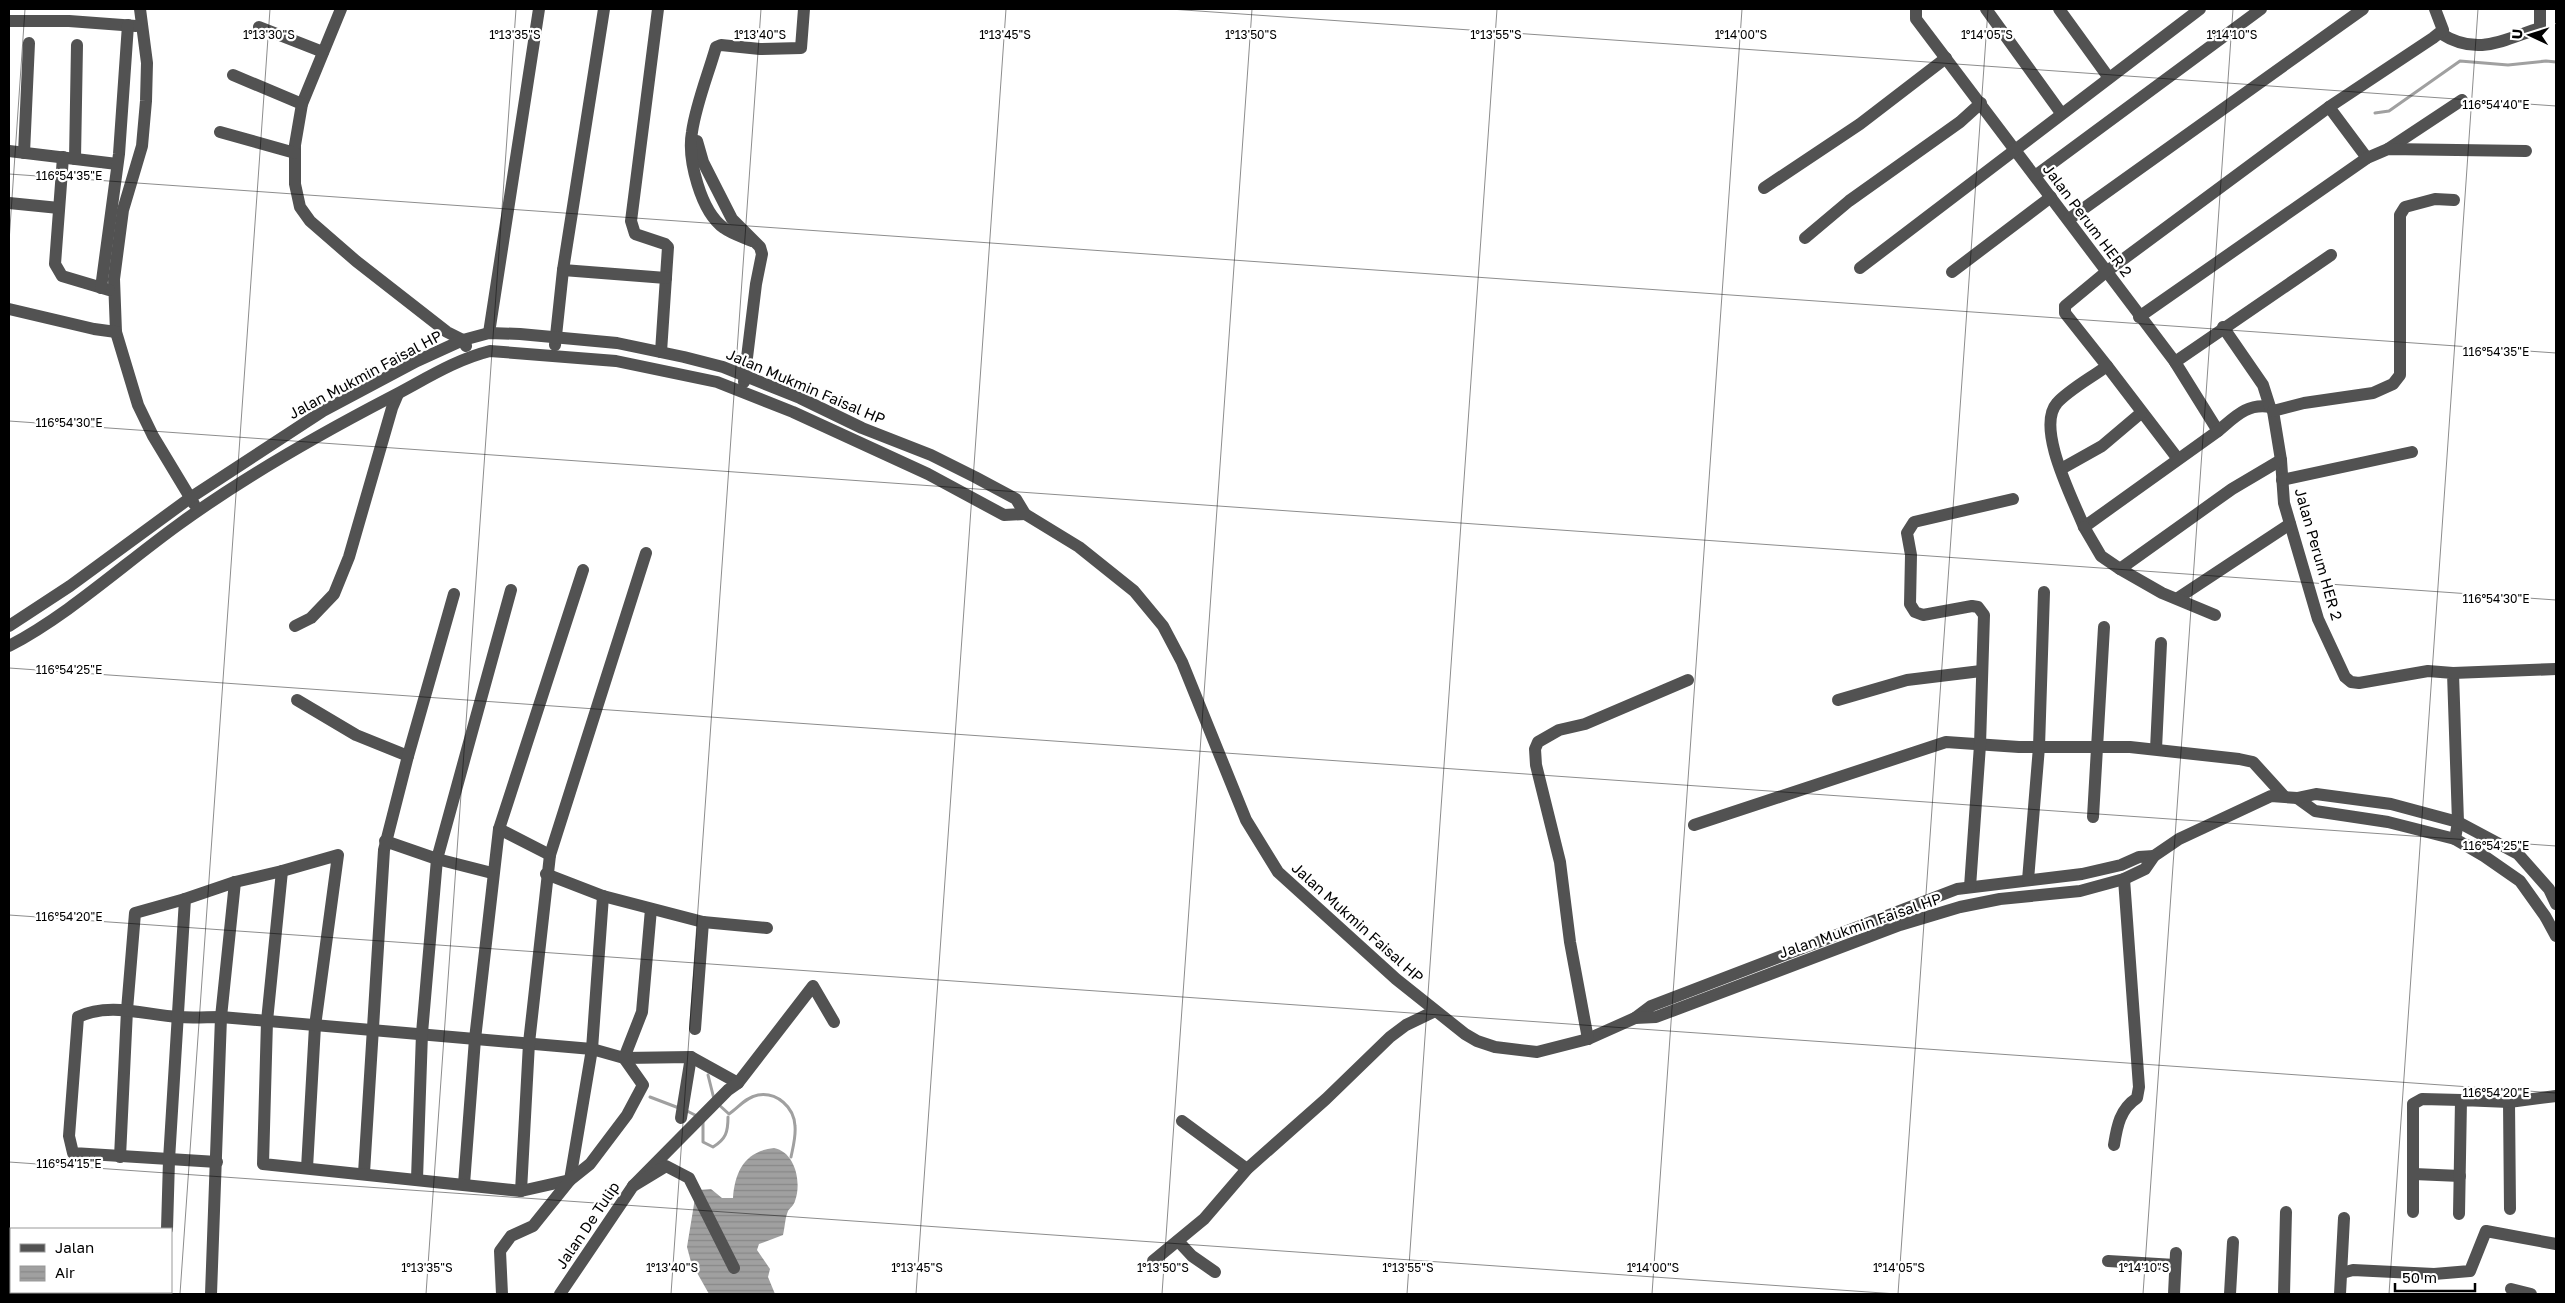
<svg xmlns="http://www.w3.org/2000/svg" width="2565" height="1303" viewBox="0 0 2565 1303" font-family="'Golos Text',sans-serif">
  <defs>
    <pattern id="water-rules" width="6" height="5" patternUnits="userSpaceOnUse" patternTransform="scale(1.25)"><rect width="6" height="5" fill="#a0a0a0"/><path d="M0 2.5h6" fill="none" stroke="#888"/></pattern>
  </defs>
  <rect width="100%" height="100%" fill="#fff"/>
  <path fill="url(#water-rules)" d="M774 1148C795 1152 802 1182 795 1201 794 1205 790 1208 788 1211 785 1218 785 1227 783 1235L759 1244 757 1250 770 1269 768 1277 775 1294H709L691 1262 687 1247 695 1198 699 1190 711 1189 722 1198H733C735 1171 745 1151 774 1148Z"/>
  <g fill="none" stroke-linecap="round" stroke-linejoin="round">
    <g stroke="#a0a0a0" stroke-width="3">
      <polyline points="2375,113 2389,111 2460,61 2508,65 2546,61 2556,62"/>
      <polyline points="708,1075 714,1099"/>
      <polyline points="650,1097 679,1108"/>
      <path d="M718 1104 729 1114C738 1108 746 1097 758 1095 777 1092 794 1107 795 1126 796 1137 793 1147 791 1157"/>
      <polyline points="685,1110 697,1116"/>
      <path d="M703 1121V1142L713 1147C726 1139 728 1132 728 1117"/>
    </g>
    <g stroke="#525252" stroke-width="12">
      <polyline points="140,9 147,63 146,101 142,146 123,210 114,279 116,332 138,405 153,436 194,504"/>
      <polyline points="341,9 302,104 295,145 295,184 300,207 310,221 356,261 447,332 463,340 466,346"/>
      <polyline points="658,9 631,221 635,234 665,244 668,247 661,352"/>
      <path d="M1916 9V19L2175 362 2218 431C2235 417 2247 403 2270 407L2273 411 2281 460 2284 503 2318 619 2345 677 2351 682 2359 683 2428 671 2453 673 2458 822 2455 839"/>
      <polyline points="1986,9 2061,113"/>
      <polyline points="2059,9 2109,78"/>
      <polyline points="9,21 69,21 136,26"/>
      <polyline points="259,27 323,52"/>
      <path d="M2440 33C2477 57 2503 40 2540 28V9"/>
      <polyline points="233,75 302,104"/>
      <polyline points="2329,107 2367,158"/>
      <polyline points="220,132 295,153"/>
      <polyline points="697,141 703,162 732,219 760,247 762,254 756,284 744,382"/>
      <polyline points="2388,149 2462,100"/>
      <polyline points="9,151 117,164"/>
      <polyline points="24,153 29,43"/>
      <polyline points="63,157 55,264 62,276 109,290"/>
      <polyline points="75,159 77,45"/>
      <polyline points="2035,176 2261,9"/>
      <polyline points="1764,188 1860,124 1946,58"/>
      <polyline points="9,203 59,208"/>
      <polyline points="2069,219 2363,9"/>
      <polyline points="1805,238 1849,201 1960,122 1981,103"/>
      <path d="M752 241C743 237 732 234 724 228 701 212 687 159 692 132 696 104 708 75 716 47L721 45 760 49 801 48 804 9"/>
      <polyline points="1860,268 2200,9"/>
      <polyline points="563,270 666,278"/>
      <polyline points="1952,272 2051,197"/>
      <polyline points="101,288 119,154 128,25"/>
      <polyline points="9,309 94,329 116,332"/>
      <polyline points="2139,317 2367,158 2388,149 2526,151"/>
      <polyline points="2223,327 2263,385 2270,407"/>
      <polyline points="489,333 539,9"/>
      <polyline points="555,345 563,270 604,9"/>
      <polyline points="2175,362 2331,255"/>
      <polyline points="2107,366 2178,459"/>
      <polyline points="2273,411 2304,403 2373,393 2393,384 2400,375 2400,215 2405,207 2435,199 2454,200"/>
      <path d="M2218 431 2084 527C2074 501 2035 428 2057 403 2070 389 2091 378 2107 366L2065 313V306L2106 272 2329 107 2433 38 2443 30 2435 9"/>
      <polyline points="2061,469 2102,446 2141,413"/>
      <polyline points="2282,480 2412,452"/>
      <polyline points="2084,527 2101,556 2120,569"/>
      <polyline points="2178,598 2290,524"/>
      <polyline points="2215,615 2162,593 2120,569 2232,489 2281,460"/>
      <polyline points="9,626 70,586 190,498 323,411 417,361 463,340 489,333 520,334 617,343 684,357 723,367 800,398 862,428 931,455 975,477 1016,499 1025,514 1079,547 1134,591 1163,626 1182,662 1246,820 1278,872 1396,979 1465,1034 1477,1041 1495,1047 1537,1052 1588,1039 1635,1018 1651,1006 1957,889 2082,874 2121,865 2139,857 2154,856"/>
      <polyline points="295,626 311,618 334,594 349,557 392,408 398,394"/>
      <path d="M9 646C67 616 124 564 178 525 245 476 318 435 391 397 424 380 454 360 490 351L616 361 717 382 793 412 928 474 1004 515 1025 514"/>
      <polyline points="2453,673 2556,669"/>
      <polyline points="297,700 356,735 408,756"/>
      <polyline points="1838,700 1907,680 1981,671"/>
      <polyline points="2156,749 2161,643"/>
      <polyline points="2297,798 2315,811 2388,822 2455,839 2484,856 2520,881 2545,916 2556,936"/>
      <polyline points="2093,817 2104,627"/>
      <polyline points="1694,825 1946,742 2019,747 2130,747 2239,759 2253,762 2283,795"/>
      <polyline points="499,829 550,855"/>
      <polyline points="385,841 437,859 492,873"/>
      <polyline points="282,871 338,855 315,1026 307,1168"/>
      <polyline points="546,874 603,896 703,922 695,1029"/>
      <polyline points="2028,880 2039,747 2044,592"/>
      <polyline points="1970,887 1980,745 1984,615 1978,607 1972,606 1923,615 1915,612 1910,604 1911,555 1907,533 1914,522 2013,499"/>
      <polyline points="703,922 767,928"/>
      <polyline points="1635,1018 1656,1017 1900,925 1960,907 2000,899 2080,891 2124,879 2145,869 2154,856 2179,839 2271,796 2297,798 2316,794 2391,804 2458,822 2518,854 2549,889 2556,904"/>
      <polyline points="1588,1039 1570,942 1560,862 1536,765 1535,749 1538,742 1559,730 1585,724 1688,680"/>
      <polyline points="2509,1102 2510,1209"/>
      <polyline points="681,1118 691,1057"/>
      <polyline points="1182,1121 1247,1169"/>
      <path d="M2114 1145C2117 1126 2120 1109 2137 1098L2139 1087 2124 879"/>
      <polyline points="120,1157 127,1010 135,913 185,899"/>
      <path d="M217 1162 73 1153 69 1136 78 1017C109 1002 146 1015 178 1017 193 1018 207 1017 221 1017L592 1049 624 1058 691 1057 738 1083"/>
      <polyline points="364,1173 384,850 408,756 454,594"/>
      <polyline points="2414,1174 2460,1176"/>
      <polyline points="417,1179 422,1033 437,859 511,590"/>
      <polyline points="570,1180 592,1049 603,896"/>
      <polyline points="464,1184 475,1039 499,829 583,570"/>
      <polyline points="633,1186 728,1090 738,1083 813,986 834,1022"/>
      <polyline points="521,1191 529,1043 550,855 646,553"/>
      <polyline points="2413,1212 2413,1104 2422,1099 2461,1100"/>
      <polyline points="2459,1214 2461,1100 2509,1102 2556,1096"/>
      <polyline points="167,1229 169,1160 185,899 235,882 282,871 267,1021 263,1164 521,1191 570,1180"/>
      <polyline points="1178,1241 1192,1256 1215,1272"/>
      <polyline points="1153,1261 1204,1219 1247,1169 1326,1099 1390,1037 1406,1025 1435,1011"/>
      <polyline points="2108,1261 2175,1265"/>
      <polyline points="2342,1273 2353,1270 2434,1274 2470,1271 2486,1231 2556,1244"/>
      <polyline points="2511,1289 2531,1294"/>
      <polyline points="166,1294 166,1292"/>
      <polyline points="211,1294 221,1017 235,882"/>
      <polyline points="502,1294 500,1251 511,1236 533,1226 570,1180 590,1164 627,1115 643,1085 624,1058 642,1012 651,909"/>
      <polyline points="560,1294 633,1186 666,1166 689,1178 734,1268"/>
      <polyline points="2174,1294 2176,1253"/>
      <polyline points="2230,1294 2233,1242"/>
      <polyline points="2284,1294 2286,1212"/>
      <polyline points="2340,1294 2344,1218"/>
    </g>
  </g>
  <path fill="none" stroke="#000" stroke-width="1" stroke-opacity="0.45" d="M1170 9 2556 106M9 174 2556 353M9 242 25 9M9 421 2556 600M9 668 2556 846M9 915 2556 1093M9 1162 1897 1294M180 1294 270 9M426 1294 516 9M671 1294 761 9M916 1294 1006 9M1162 1294 1252 9M1407 1294 1497 9M1652 1294 1742 9M1898 1294 1988 9M2143 1294 2233 9M2389 1294 2478 9"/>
  <g text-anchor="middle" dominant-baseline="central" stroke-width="4.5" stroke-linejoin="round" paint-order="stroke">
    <g font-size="15" fill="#000" stroke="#fff">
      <text transform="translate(2088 220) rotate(53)">Jalan Perum HER 2</text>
      <text transform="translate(365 374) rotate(-28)">Jalan Mukmin Faisal HP</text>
      <text transform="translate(806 386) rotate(23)">Jalan Mukmin Faisal HP</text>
      <text transform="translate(2319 554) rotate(74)">Jalan Perum HER 2</text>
      <text transform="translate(1358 922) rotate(42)">Jalan Mukmin Faisal HP</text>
      <text transform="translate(1860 925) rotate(-19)">Jalan Mukmin Faisal HP</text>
      <text transform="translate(587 1225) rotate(-56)">Jalan De Tulip</text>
    </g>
  </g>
  <g font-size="12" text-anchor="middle" fill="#000" stroke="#fff" stroke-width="4.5" stroke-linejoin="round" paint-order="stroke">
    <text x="269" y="39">1°13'30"S</text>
    <text x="515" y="39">1°13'35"S</text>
    <text x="760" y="39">1°13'40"S</text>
    <text x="1005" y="39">1°13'45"S</text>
    <text x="1251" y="39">1°13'50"S</text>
    <text x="1496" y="39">1°13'55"S</text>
    <text x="1741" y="39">1°14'00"S</text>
    <text x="1987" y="39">1°14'05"S</text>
    <text x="2232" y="39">1°14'10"S</text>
    <text x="2496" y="109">116°54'40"E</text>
    <text x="69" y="180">116°54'35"E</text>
    <text x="2496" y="356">116°54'35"E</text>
    <text x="69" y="427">116°54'30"E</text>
    <text x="2496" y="603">116°54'30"E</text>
    <text x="69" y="674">116°54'25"E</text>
    <text x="2496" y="850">116°54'25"E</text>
    <text x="69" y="921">116°54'20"E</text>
    <text x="2496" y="1097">116°54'20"E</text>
    <text x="69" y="1168">116°54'15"E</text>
    <text x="427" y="1272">1°13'35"S</text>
    <text x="672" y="1272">1°13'40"S</text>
    <text x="917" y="1272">1°13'45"S</text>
    <text x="1163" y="1272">1°13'50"S</text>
    <text x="1408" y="1272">1°13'55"S</text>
    <text x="1653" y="1272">1°14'00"S</text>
    <text x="1899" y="1272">1°14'05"S</text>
    <text x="2144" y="1272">1°14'10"S</text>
  </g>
  <rect width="2565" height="1303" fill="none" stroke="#000000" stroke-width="20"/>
  <rect x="10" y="1228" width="162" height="65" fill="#ffffff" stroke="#999999"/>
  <rect x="20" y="1244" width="25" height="8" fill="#525252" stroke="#999999"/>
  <text x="55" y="1253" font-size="15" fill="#000000">Jalan</text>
  <rect x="20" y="1266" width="25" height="15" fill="url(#water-rules)" stroke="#999999"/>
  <text x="55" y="1278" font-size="15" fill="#000000">Air</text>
  <g transform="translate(2530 35) rotate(274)" stroke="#ffffff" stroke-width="4" paint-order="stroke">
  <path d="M0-4L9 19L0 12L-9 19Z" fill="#000000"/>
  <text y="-8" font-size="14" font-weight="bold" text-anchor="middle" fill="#000000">U</text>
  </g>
  <path d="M2395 1283v8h80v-8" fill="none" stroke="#000000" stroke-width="2.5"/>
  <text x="2402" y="1283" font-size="15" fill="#000000" stroke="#ffffff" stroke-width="4" paint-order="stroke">50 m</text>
</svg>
